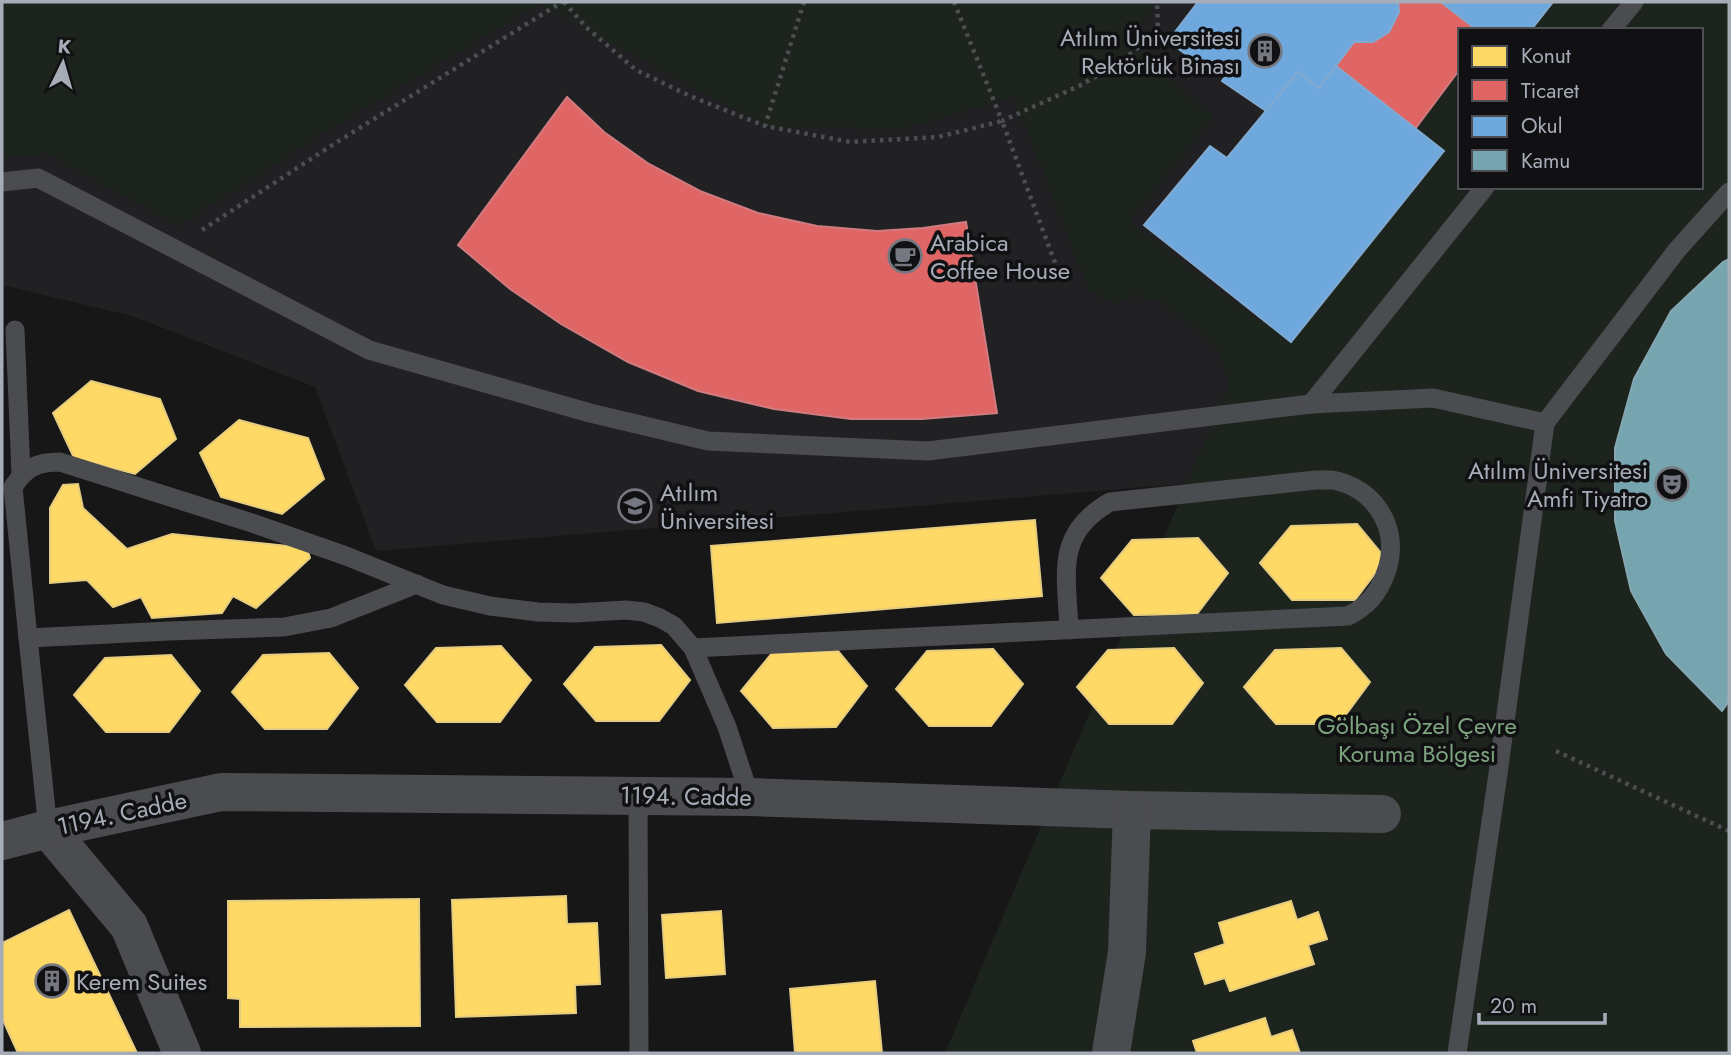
<svg xmlns="http://www.w3.org/2000/svg" width="1731" height="1055" viewBox="0 0 1731 1055" font-family="Jost,sans-serif">
  <rect width="100%" height="100%" fill="#171717"/>
  <path fill="#212123" fill-rule="evenodd" d="M2 2H1729V1053L1445 462 376 551 315 387 132 316 2 285ZM1460 30H1701V187H1460Z"/>
  <path fill="#1d241d" fill-rule="evenodd" d="M2 2H1159L1128 41 1214 117 1129 222 1256 318 1391 2H1729V1053H945L1230 382 1215 345 1164 303 1134 295 1117 304 1089 291 1014 97 902 129 765 126 539 4 328 130 179 226 47 154 2 157ZM1460 30H1701V187H1460Z"/>
  <g fill="#ffd966" stroke="#e5cc7f" stroke-width="2">
    <polygon points="91,381 160,399 176,439 135,474 74,458 53,413"/>
    <polygon points="239,420 308,438 324,479 282,514 221,497 200,453"/>
    <polygon points="78,484 83,508 127,549 172,534 307,548 310,558 256,608 233,596 222,613 152,618 141,597 113,607 87,580 50,583 50,508 63,485"/>
    <polygon points="1035,520 1042,596 717,623 711,546"/>
    <polygon points="1357,524 1386,559 1355,600 1292,600 1260,563 1291,526"/>
    <polygon points="1198,538 1228,573 1197,614 1134,615 1101,578 1132,540"/>
    <polygon points="661,645 690,680 659,721 596,721 564,684 595,647"/>
    <polygon points="501,646 531,680 500,722 437,722 405,685 436,648"/>
    <polygon points="1174,648 1203,683 1172,724 1109,724 1077,687 1108,650"/>
    <polygon points="1341,648 1370,682 1339,724 1276,724 1244,687 1275,650"/>
    <polygon points="993,649 1023,684 991,726 929,726 896,689 927,651"/>
    <polygon points="838,651 867,686 836,727 773,728 741,691 772,653"/>
    <polygon points="329,653 358,688 327,729 265,729 232,692 263,655"/>
    <polygon points="171,655 200,691 169,732 106,732 74,695 105,658"/>
    <polygon points="566,896 567,924 597,923 600,984 575,985 576,1013 456,1017 452,900"/>
    <polygon points="419,899 420,1026 240,1027 240,999 228,998 228,901"/>
    <polygon points="1291,901 1297,920 1318,912 1327,939 1308,945 1314,964 1230,991 1225,978 1205,984 1195,954 1225,944 1219,923"/>
    <polygon points="69,910 137,1053 18,1053 2,1018 2,943"/>
    <polygon points="721,911 725,974 666,978 662,915"/>
    <polygon points="875,981 882,1053 795,1053 790,989"/>
    <polygon points="1265,1018 1271,1037 1292,1030 1300,1053 1197,1053 1193,1041"/>
  </g>
  <g fill="#e06666" stroke="#cf7b7f" stroke-width="2">
    <polygon points="1398,2 1441,2 1477,30 1460,30 1460,69 1415,129 1336,66 1354,42 1373,42 1389,32 1399,12"/>
    <polygon points="567,97 604,132 649,164 700,191 758,213 817,226 877,231 923,228 966,222 997,413 922,419 851,419 774,409 698,391 628,362 561,324 510,289 458,245"/>
  </g>
  <g fill="#6fa8dc" stroke="#80aad1" stroke-width="2">
    <polygon points="1198,2 1398,2 1399,12 1389,32 1373,42 1354,42 1319,88 1298,72 1266,111 1222,81 1228,72 1213,60 1206,69 1168,41"/>
    <polygon points="1441,2 1553,2 1531,30 1477,30"/>
    <polygon points="1336,66 1444,151 1291,342 1144,225 1210,146 1227,158 1298,72 1319,88"/>
  </g>
  <polygon fill="#76a5af" stroke="#85a7b2" stroke-width="2" points="1729,259 1729,701 1722,711 1666,654 1631,591 1615,521 1615,448 1634,379 1671,311 1723,262"/>
  <g fill="none" stroke-linecap="round" stroke-linejoin="round">
    <g stroke="#4d4e52" stroke-width="4.5" stroke-dasharray="3.5 5" stroke-linecap="butt">
      <polyline points="564,2 586,27 636,70 690,96 765,126"/>
      <polyline points="804,2 765,126 850,142 938,137 1002,121 1057,268"/>
      <polyline points="954,2 1002,121 1081,85 1122,61 1158,31 1157,2"/>
      <polyline points="202,230 337,142 562,2"/>
      <polyline points="1556,751 1729,831"/>
    </g>
    <g stroke="#4b4c50" stroke-width="19">
      <polyline points="1611,30 1634,2"/>
      <polyline points="2,182 38,178 369,350 590,413 708,441 928,451 1311,404 1433,398 1545,423"/>
      <polyline points="15,330 21,474"/>
      <polyline points="1311,404 1485,187"/>
      <path d="M417 584 331 618 284 627 169 631 28 638 13 487C26 467 37 462 60 462L252 523 346 556 443 595 490 606 538 612 574 613 626 610 644 612 660 618 674 626 693 648 727 727 750 797"/>
      <polyline points="28,638 48,829"/>
      <path d="M693 648 1348 616C1353 613 1358 611 1362 607 1375 598 1384 581 1388 566 1399 526 1373 487 1332 480 1327 480 1321 480 1316 480L1110 502C1054 534 1067 574 1069 630"/>
      <polyline points="638,795 639,1053"/>
      <polyline points="1457,1053 1498,774 1545,423 1677,250 1729,192"/>
    </g>
    <g stroke="#4b4c50" stroke-width="38">
      <polyline points="48,829 129,926 182,1053"/>
      <polyline points="2,841 48,829 221,792 750,797 1132,810 1382,814"/>
      <polyline points="1111,1053 1127,952 1132,810"/>
    </g>
  </g>
  <defs>
    <symbol id="building-ring" viewBox="-11 -11 22 22"><circle r="9.5" fill="#111113" stroke="#757880" stroke-width="1.5"/><path d="M-4-6H4V6H1V3H-1V6H-4ZM-2.5-4.3h1.7v1.8h-1.7ZM.8-4.3h1.7v1.8H.8ZM-2.5-1h1.7V.8h-1.7ZM.8-1h1.7V.8H.8Z" fill="#757880"/></symbol>
    <symbol id="cafe-ring" viewBox="-11 -11 22 22"><circle r="9.5" fill="#111113" stroke="#757880" stroke-width="1.5"/><path d="M-5.5-4.5H6V0H3Q3 3.5 0 3.5H-2.5Q-5.5 3.5-5.5 0ZM3-3.2v2h1.7v-2ZM-6 4.5H4V6H-6Z" fill="#757880"/></symbol>
    <symbol id="theatre-ring" viewBox="-11 -11 22 22"><circle r="9.5" fill="#111113" stroke="#757880" stroke-width="1.5"/><path d="M-5-5.5Q0-4 5-5.5V0Q5 5 0 6Q-5 5-5 0ZM-3.3-2.5H-1v1.5H-3.3ZM1-2.5H3.3v1.5H1ZM-2.8 1Q0 5.5 2.8 1Z" fill="#757880"/></symbol>
    <symbol id="university-ring" viewBox="-11 -11 22 22"><circle r="9.5" fill="#111113" stroke="#757880" stroke-width="1.5"/><path d="M0-5L7-2L0 1L-7-2ZM-4 1L0 2.5L4 1V4Q0 6-4 4Z" fill="#757880"/></symbol>
  </defs>
  <g fill-rule="evenodd">
    <use href="#building-ring" x="1246" y="32" width="38" height="38"/>
    <use href="#cafe-ring" x="886" y="237" width="38" height="38"/>
    <use href="#theatre-ring" x="1653" y="465" width="38" height="38"/>
    <use href="#university-ring" x="616" y="487" width="38" height="38"/>
    <use href="#building-ring" x="33" y="962" width="38" height="38"/>
  </g>
  <g text-anchor="middle" dominant-baseline="central" stroke-width="7" stroke-linejoin="round" paint-order="stroke">
    <g font-size="24" fill="#a7adb8" stroke="#111113" text-anchor="start">
      <text x="1240" y="37" text-anchor="end">Atılım Üniversitesi<tspan x="1240" dy="28">Rektörlük Binası</tspan></text>
      <text x="930" y="242">Arabica<tspan x="930" dy="28">Coffee House</tspan></text>
      <text x="1648" y="470" text-anchor="end">Atılım Üniversitesi<tspan x="1648" dy="28">Amfi Tiyatro</tspan></text>
      <text x="660" y="492">Atılım<tspan x="660" dy="28">Üniversitesi</tspan></text>
      <text x="76" y="981">Kerem Suites</text>
    </g>
    <g font-size="24" fill="#7da47f" stroke="#111113">
      <text x="1417" y="725">Gölbaşı Özel Çevre<tspan x="1417" dy="28">Koruma Bölgesi</tspan></text>
    </g>
    <g font-size="24" fill="#a7adb8" stroke="#111113">
      <text transform="translate(686 796) rotate(1)">1194. Cadde</text>
      <text transform="translate(122 813) rotate(-12)">1194. Cadde</text>
    </g>
  </g>
  <rect width="1731" height="1055" fill="none" stroke="#a7adb8" stroke-width="7"/>
  <rect x="1458" y="28" width="245" height="161" fill="#111113" stroke="#4d4f55" stroke-width="2"/>
  <rect x="1472" y="46" width="35" height="21" fill="#ffd966" stroke="#4d4f55" stroke-width="2"/>
  <text x="1521" y="63" font-size="21" fill="#a7adb8">Konut</text>
  <rect x="1472" y="80" width="35" height="21" fill="#e06666" stroke="#4d4f55" stroke-width="2"/>
  <text x="1521" y="98" font-size="21" fill="#a7adb8">Ticaret</text>
  <rect x="1472" y="116" width="35" height="21" fill="#6fa8dc" stroke="#4d4f55" stroke-width="2"/>
  <text x="1521" y="133" font-size="21" fill="#a7adb8">Okul</text>
  <rect x="1472" y="150" width="35" height="21" fill="#76a5af" stroke="#4d4f55" stroke-width="2"/>
  <text x="1521" y="168" font-size="21" fill="#a7adb8">Kamu</text>
  <g transform="translate(63 63) rotate(5)" stroke="#111113" stroke-width="5" paint-order="stroke">
  <path d="M0-5L12 26L0 18L-12 26Z" fill="#a7adb8"/>
  <text y="-10" font-size="19" font-weight="bold" text-anchor="middle" fill="#a7adb8">K</text>
  </g>
  <path d="M1479 1013v10h126v-10" fill="none" stroke="#a7adb8" stroke-width="3.5"/>
  <text x="1490" y="1013" font-size="21" fill="#a7adb8" stroke="#111113" stroke-width="5" paint-order="stroke">20 m</text>
</svg>
